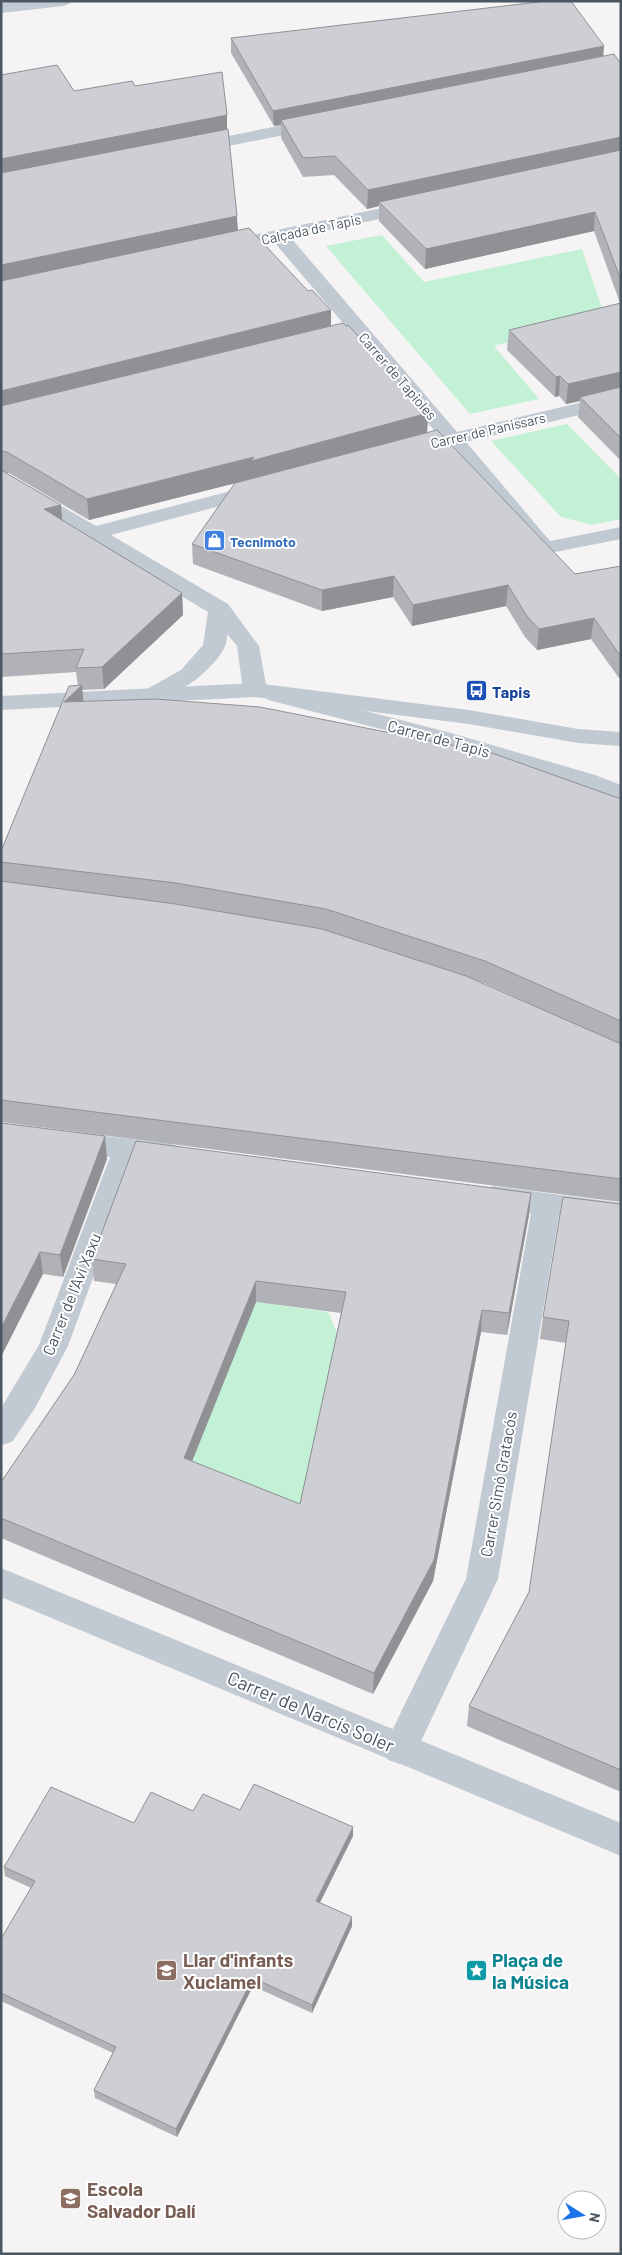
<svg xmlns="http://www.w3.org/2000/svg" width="622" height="2255" viewBox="0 0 622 2255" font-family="Barlow,sans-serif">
  <rect width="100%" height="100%" fill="#f5f3f3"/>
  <g fill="#c3f1d5">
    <polygon points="382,235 424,282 582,249 605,317 494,346 539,399 470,414 326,246"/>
    <polygon points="567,424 621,479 621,519 592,525 561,517 491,441"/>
    <polygon points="256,1302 328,1312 341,1342 300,1525 176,1475"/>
  </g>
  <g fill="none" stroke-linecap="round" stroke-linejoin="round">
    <polygon fill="#c1cad2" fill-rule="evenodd" points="276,688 451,733 595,775 621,785 621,802 579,785 435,743 268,700 264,695 268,690"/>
    <g fill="#c1cad2" fill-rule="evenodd">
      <polygon points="18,1 71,1 69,4 63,6 1,13 1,3"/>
      <polygon points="318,118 324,119 327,123 324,127 193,153 187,152 184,148 187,144 193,143"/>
      <polygon points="416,201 422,202 425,206 422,210 291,238 457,432 621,393 621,405 466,442 550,541 621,527 621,539 545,554 537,553 447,446 410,455 403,453 400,449 403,445 439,436 274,242 224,253 217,251 215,247 217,243 224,241"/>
      <path d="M1 473 8 475 96 526 262 483 269 485 272 489 269 493 111 535 228 604 259 646 267 690 263 695 255 697 247 695 243 690 237 646 227 634C227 637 227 642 225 646 217 667 170 705 147 699L143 694 147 689 181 670 203 645 208 612 1 488Z"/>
      <polygon points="1,1123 171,1144 181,1147 185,1154 181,1161 171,1164 136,1160 68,1346 35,1408 12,1442 1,1445 1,1408 39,1345 110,1157 1,1143"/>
      <polygon points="493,1186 621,1203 621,1225 559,1216 498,1579 412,1760 400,1764 388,1760 383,1749 466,1579 531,1213 483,1204 479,1197 483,1190"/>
    </g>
    <g fill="#c1cad2" fill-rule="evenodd">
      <polygon points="255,683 469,710 578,729 621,732 621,746 578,743 469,724 255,697 1,710 1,696"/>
      <polygon points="1,1568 621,1823 621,1856 1,1597"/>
    </g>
  </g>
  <g fill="#b0b2b7" fill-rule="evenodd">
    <polygon points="231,38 603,56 621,64 621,461 578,417 580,401 566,404 559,396 555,397 507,350 509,330 620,303 594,231 425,269 379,221 379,206 367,209 334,175 303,177 281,138 281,125 274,126 231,53"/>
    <path d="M1 75 74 91 135 86 227 129 238 230 331 310V326L428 413 427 433 575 574 621 566V678H619L591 639 537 650 525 637 506 606 412 626 393 597 322 611 193 564 192 544 243 481 89 520 9 473H6L62 520 182 593 183 615 104 689 82 690 83 701 621 799V1202L1 1122V851L78 686 76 672 1 677ZM476 981 484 983 544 1010Z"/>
    <polygon points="1,1123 107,1159 63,1277 43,1274"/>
    <path d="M531 1193 529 1215 507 1335 481 1332 433 1581 373 1694 1 1538V1482L74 1375 116 1284 94 1281 92 1259ZM256 1302 341 1313 300 1504 192 1461Z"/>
    <polygon points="621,1204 621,1792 467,1726 469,1706 529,1592 566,1343 540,1339 543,1317"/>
    <polygon points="240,1810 353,1827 353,1836 320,1903 352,1917 352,1926 312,2013 253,1986 177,2137 95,2098 94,2090 113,2053 1,2001 1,1939 31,1888 5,1876 4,1867 134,1823 193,1811"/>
  </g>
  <g fill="#909195">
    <polygon points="604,46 603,61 281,120 281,125 274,126 273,111"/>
    <polygon points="227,115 227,135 1,180 1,159"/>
    <polygon points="621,137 621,156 379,202 379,206 367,209 368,190"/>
    <polygon points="595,212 594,231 425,269 426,249"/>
    <polygon points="237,216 238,236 1,286 1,265"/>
    <polygon points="331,310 331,331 1,413 1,391"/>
    <polygon points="621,372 621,392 580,397 580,401 566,404 568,384"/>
    <polygon points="560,376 559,396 555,397 556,377"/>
    <polygon points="428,413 427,435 89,520 87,499"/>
    <polygon points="61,505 63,527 44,509"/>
    <polygon points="394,576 393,597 322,611 322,590"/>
    <polygon points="508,585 506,606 412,626 413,605"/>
    <polygon points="182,593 183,615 104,689 102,667"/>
    <polygon points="594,618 591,639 537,650 539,629"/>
    <polygon points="621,662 621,678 619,678"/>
    <polygon points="82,685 84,708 64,702"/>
    <polygon points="105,1136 107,1159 63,1277 60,1255"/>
    <polygon points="531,1193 529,1215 507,1335 509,1313"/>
    <polygon points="40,1252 43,1274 1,1357 1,1328"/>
    <polygon points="256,1281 256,1302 185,1479 184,1458"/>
    <polygon points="482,1310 481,1332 433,1581 373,1694 374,1673"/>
    <polygon points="353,1827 353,1836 316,1910 316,1901"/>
    <polygon points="352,1917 352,1926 312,2013 312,2005"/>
    <polygon points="253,1978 253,1986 177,2137 176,2129"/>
  </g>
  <g fill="#cdcfd5" stroke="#909195" fill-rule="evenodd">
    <polygon points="547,1 571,1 604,46 273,111 231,38"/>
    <polygon points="614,54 621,64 621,137 368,190 335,156 303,158 281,120"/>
    <polygon points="57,65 74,91 132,81 135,86 222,72 227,115 1,159 1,75"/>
    <polygon points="228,129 237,216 1,265 1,173"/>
    <polygon points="621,150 621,280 595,212 426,249 379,202"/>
    <polygon points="249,228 308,291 312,290 331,310 1,391 1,281"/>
    <polygon points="621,303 621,372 568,384 560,376 556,377 509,330"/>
    <polygon points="343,323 346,326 348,325 428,413 251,461 254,457 87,499 7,452 1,451 1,406"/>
    <polygon points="621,387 621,438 580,397"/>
    <polygon points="437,430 575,574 621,566 621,657 594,618 539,629 527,616 508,585 413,605 394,576 322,590 192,544 235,483"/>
    <polygon points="1,470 61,505 44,509 182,593 102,667 76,668 84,649 1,654"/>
    <polygon points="82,685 64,702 155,699 260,707 492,753 621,799 621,1021 485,961 326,909 176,883 1,862 1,851 69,686"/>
    <polygon points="1,881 176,904 322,929 466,976 621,1044 621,1179 1,1100"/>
    <polygon points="1,1123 105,1136 60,1255 40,1252 1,1328"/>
    <path d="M136 1141 531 1193 509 1313 482 1310 434 1560 374 1673 1 1518V1482L74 1375 126 1264 92 1259ZM256 1281 346 1292 300 1504 184 1458Z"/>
    <polygon points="563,1197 621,1204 621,1770 469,1706 529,1592 569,1321 543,1317"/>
    <polygon points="254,1784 353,1827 316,1901 352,1917 312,2005 253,1978 176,2129 94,2090 116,2047 1,1993 1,1939 35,1881 4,1867 51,1787 134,1823 151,1792 193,1811 203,1794 240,1810"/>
  </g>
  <defs>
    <symbol id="shop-square" viewBox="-11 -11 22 22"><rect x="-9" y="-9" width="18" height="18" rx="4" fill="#3f7fe0" stroke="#fff"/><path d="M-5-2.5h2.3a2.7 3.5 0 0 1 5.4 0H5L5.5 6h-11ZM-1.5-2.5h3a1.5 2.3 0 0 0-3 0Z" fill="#fff"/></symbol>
    <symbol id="bus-square" viewBox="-11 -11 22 22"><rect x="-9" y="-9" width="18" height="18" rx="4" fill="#1a4fb4" stroke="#fff"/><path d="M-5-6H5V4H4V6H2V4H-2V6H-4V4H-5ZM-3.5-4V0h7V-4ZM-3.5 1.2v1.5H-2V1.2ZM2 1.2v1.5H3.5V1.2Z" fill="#fff"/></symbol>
    <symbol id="school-square" viewBox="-11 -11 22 22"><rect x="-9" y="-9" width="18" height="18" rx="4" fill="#8d6e63" stroke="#fff"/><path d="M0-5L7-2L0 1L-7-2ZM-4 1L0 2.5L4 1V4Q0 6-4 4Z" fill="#fff"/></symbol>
    <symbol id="sight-square" viewBox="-11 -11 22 22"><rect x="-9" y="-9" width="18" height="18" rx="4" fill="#0f9aa8" stroke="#fff"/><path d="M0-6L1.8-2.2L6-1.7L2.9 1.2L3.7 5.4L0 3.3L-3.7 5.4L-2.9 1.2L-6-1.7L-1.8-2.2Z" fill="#fff"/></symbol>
  </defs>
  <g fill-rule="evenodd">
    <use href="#shop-square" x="202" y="528" width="25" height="25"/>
    <use href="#bus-square" x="464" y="678" width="25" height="25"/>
    <use href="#school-square" x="154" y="1958" width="25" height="25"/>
    <use href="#sight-square" x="464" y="1958" width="25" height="25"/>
    <use href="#school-square" x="58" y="2186" width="25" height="25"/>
  </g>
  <g text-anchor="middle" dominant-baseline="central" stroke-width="4" stroke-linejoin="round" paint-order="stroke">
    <g font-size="14" fill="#4a5661" stroke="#fff">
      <text transform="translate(311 229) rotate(-12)">Calçada de Tapis</text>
      <text transform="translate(398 376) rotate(49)">Carrer de Tapioles</text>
      <text transform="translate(488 430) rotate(-13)">Carrer de Panissars</text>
    </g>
    <g font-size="14" font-weight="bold" fill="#366cbe" stroke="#fff" text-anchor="start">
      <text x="230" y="541">Tecnimoto</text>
    </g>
    <g font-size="16" font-weight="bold" fill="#164399" stroke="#fff" text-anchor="start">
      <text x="492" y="691">Tapis</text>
    </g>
    <g font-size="16" fill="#4a5661" stroke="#fff">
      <text transform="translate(439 738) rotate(15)">Carrer de Tapis</text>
      <text transform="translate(71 1294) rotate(-68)">Carrer de l'Avi Xaxu</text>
      <text transform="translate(498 1484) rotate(-80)">Carrer Simó Gratacós</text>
    </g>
    <g font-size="19" fill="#4a5661" stroke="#fff">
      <text transform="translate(311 1711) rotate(23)">Carrer de Narcís Soler</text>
    </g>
    <g font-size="19" font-weight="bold" fill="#785e54" stroke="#fff" text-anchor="start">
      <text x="183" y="1959">Llar d'infants<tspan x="183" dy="22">Xuclamel</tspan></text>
      <text x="87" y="2188">Escola<tspan x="87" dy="22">Salvador Dalí</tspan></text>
    </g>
    <g font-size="19" font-weight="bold" fill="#0d838f" stroke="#fff" text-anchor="start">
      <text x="492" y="1959">Plaça de<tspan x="492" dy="22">la Música</tspan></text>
    </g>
  </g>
  <rect width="622" height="2255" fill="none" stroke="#4a5661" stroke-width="5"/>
  <g transform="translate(582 2215) rotate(101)"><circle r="24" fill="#ffffff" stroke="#b7bbc0"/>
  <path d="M0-4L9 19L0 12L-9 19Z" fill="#1a73e8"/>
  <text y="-8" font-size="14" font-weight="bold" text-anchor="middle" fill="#4a5661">N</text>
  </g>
</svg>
